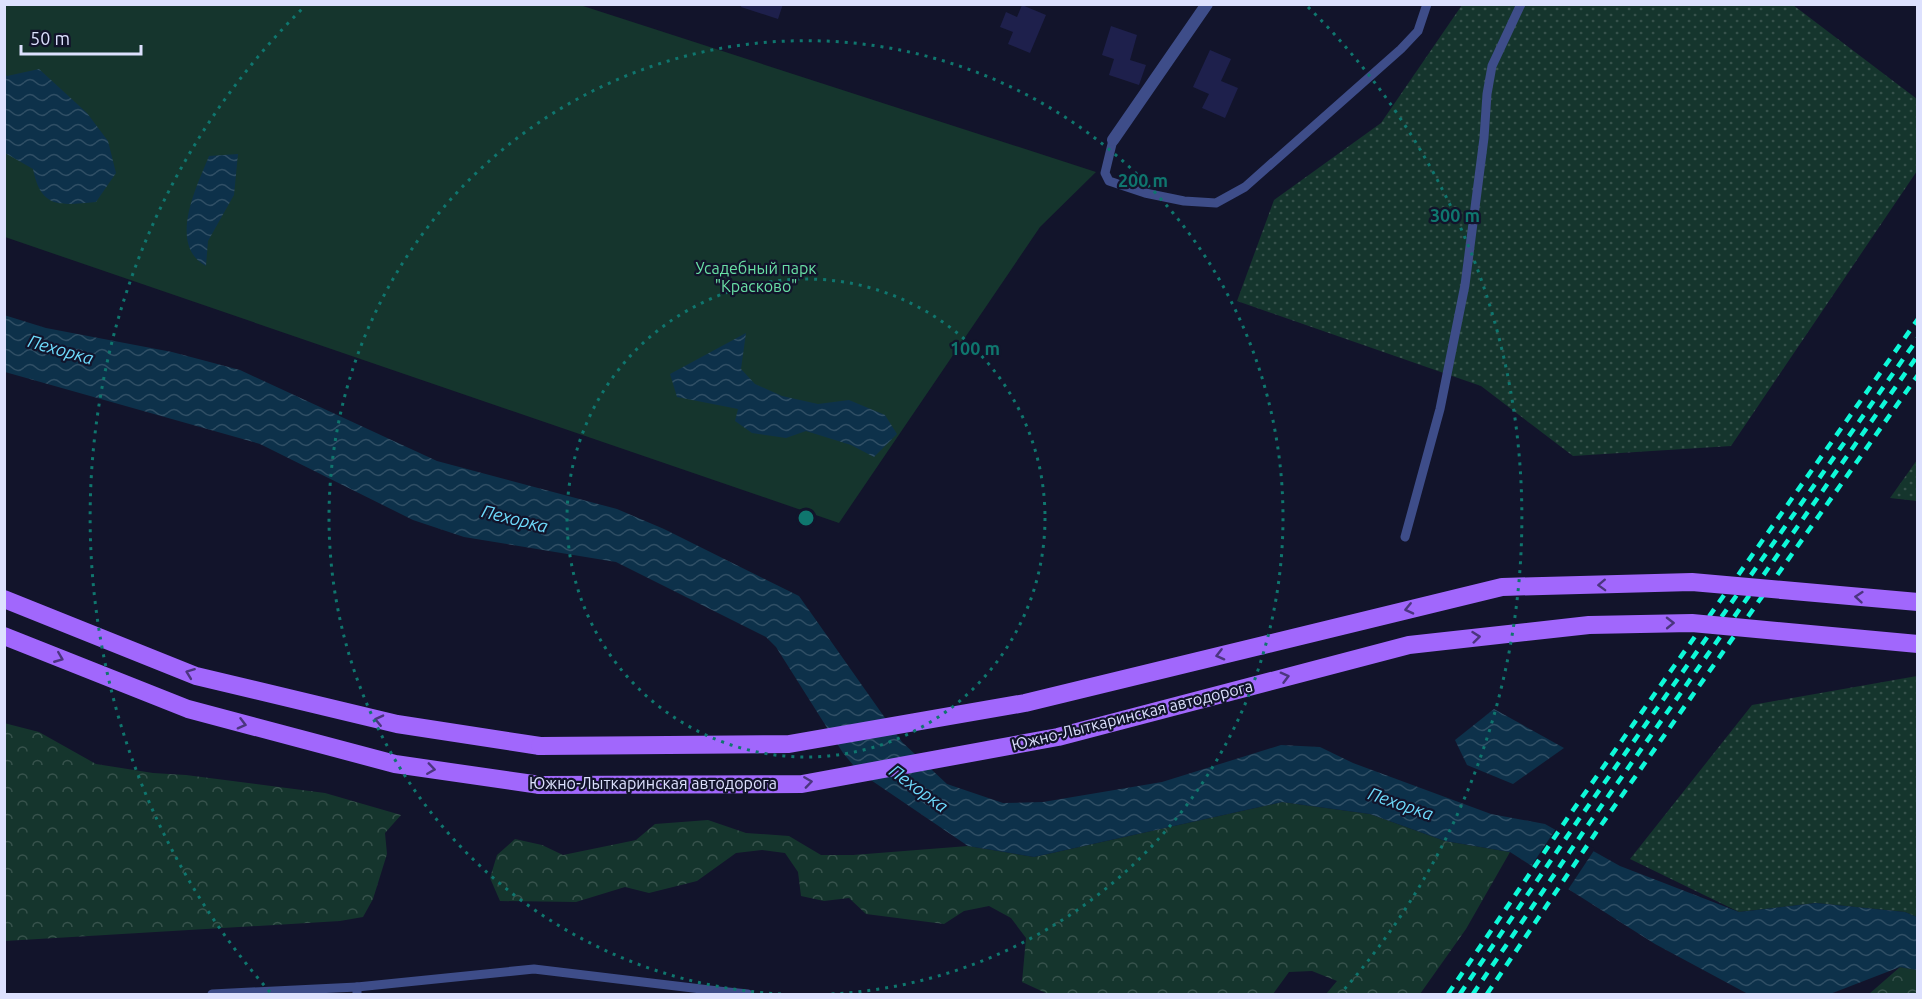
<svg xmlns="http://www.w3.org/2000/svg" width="1922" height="999" viewBox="0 0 1922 999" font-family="Ubuntu,sans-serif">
  <defs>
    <pattern id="grass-dots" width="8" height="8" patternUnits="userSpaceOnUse" patternTransform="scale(1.5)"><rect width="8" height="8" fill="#15352d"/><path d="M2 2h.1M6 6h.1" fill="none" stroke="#37524c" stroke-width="1.8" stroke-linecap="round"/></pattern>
    <pattern id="forest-crowns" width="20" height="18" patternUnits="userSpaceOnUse" patternTransform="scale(1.5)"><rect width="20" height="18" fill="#15352d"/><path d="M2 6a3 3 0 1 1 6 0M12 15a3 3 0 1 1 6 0" fill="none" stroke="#37524c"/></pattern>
    <pattern id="water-waves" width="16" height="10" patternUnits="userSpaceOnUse" patternTransform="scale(1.5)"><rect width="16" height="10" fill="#0d314a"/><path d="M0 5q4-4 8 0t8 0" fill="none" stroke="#304f65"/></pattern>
  </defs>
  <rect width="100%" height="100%" fill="#12142b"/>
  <g fill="url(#grass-dots)">
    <polygon points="1462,5 1793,5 1917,99 1917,171 1731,446 1573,456 1481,386 1237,301 1274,200 1381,123"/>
    <polygon points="1917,460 1917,501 1890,498"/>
    <polygon points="1917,676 1917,917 1905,912 1816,903 1739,912 1630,859 1752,705"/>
  </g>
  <g fill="url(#forest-crowns)">
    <polygon points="4,723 39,732 96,764 153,773 186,775 325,793 401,815 385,833 387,854 373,899 363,917 340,921 5,941"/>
    <polygon points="1282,802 1370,814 1445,841 1510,852 1466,929 1420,994 1326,994 1337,981 1312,971 1289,972 1273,994 1048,994 1022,982 1026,938 1011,918 989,906 964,911 944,924 866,914 849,898 824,901 801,896 798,872 785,853 762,850 736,853 697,881 649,893 625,887 576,902 500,901 490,878 497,855 515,839 542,845 563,855 636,840 655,824 708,820 746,833 789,836 821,855 853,855 968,846 1034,857"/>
    <polygon points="1900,967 1917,970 1917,994 1869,994"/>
  </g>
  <polygon fill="#15352d" points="5,5 580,5 1096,172 1040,227 839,523 5,237"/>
  <g fill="url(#water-waves)">
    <path d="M39 69 87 113 108 141 116 173 96 202C61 205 41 210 33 169L5 153V74L7 76Z"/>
    <path d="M238 154 234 195 208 241 206 266C167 245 197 186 209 156Z"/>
    <polygon points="4,315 46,328 172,352 240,370 437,461 617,509 664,529 799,596 902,742 947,784 1003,803 1043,802 1162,782 1281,745 1320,747 1353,763 1491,814 1545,824 1620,866 1739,912 1816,903 1905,912 1917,917 1917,970 1900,967 1830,994 1748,994 1655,944 1510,852 1445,841 1370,814 1282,802 1034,857 968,846 859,772 843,753 776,647 766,637 616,562 464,537 413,520 260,444 5,372"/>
    <polygon points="746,333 741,369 755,384 782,396 818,404 849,400 885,415 897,434 874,457 851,445 806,431 786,438 752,433 735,421 738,409 677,397 670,374"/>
    <polygon points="1494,709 1564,748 1513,784 1467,765 1455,740"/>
  </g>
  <polygon fill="#12142b" points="1557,827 1595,849 1567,891 1530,868"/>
  <g fill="#1e204c">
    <polygon points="742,4 783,4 778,19 741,7"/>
    <polygon points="1022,5 1046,15 1030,53 1008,44 1013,32 1000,27 1006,12 1017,17"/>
    <polygon points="1111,26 1137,35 1130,60 1146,65 1139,85 1109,75 1114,59 1102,55"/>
    <polygon points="1210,50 1231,59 1221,81 1238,88 1225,118 1202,108 1209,94 1193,87"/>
  </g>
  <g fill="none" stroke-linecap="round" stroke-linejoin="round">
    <g stroke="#3e4d89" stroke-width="9">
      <polyline points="1113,140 1105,173 1109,181 1145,193 1184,201 1216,203 1245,187 1401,49 1418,31 1427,4"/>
      <polyline points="1405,537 1440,409 1465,285 1484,138 1487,94 1492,66 1521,4"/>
      <polyline points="357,987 534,969 718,991 720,994"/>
      <polyline points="718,991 748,994"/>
      <polyline points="212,994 357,987 357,994"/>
    </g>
    <polyline stroke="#3e4d89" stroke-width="12" points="1113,140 1207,4"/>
    <g stroke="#a167fc" stroke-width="18">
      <polyline points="4,599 196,676 397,724 540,746"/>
      <polyline points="4,636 188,709 395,764 540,785"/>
    </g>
    <g stroke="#0ef9d9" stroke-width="4.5" stroke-dasharray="9 8" stroke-linecap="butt">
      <polyline points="1448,994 1571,813 1918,319"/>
      <polyline points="1460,994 1579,819 1918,338"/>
      <polyline points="1473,994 1588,825 1918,355"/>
      <polyline points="1487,994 1597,831 1918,375"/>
    </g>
    <g stroke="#a167fc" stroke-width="18">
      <polyline points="540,746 789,744 1025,703 1502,587 1692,582 1918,602"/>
      <polyline points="540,785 802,784 1058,737 1409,645 1589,625 1692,623 1918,644"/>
    </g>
  </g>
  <defs><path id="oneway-chevron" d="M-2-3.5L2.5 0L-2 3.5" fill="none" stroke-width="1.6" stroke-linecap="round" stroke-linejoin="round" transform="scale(1.5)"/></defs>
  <g stroke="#4b357f">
    <use href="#oneway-chevron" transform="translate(1602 585) rotate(178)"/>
    <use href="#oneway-chevron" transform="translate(1859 597) rotate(-175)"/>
    <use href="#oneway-chevron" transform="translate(1409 609) rotate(167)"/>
    <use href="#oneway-chevron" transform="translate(1670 623) rotate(-1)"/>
    <use href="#oneway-chevron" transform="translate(1476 637) rotate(-6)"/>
    <use href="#oneway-chevron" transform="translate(1220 655) rotate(166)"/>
    <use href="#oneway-chevron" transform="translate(59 658) rotate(22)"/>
    <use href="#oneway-chevron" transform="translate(190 673) rotate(-159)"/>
    <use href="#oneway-chevron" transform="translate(1285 677) rotate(-15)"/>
    <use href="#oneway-chevron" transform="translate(379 720) rotate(-167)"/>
    <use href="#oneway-chevron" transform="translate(242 724) rotate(15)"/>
    <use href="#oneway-chevron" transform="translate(431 769) rotate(8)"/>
    <use href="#oneway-chevron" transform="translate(808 782) rotate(-8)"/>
  </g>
  <g fill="none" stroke="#0f766e" stroke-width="3" stroke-dasharray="3 6">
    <circle cx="806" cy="518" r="239"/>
    <path d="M781 994A477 477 0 1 1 831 994"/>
    <path d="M270 992A716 716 0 0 1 304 7M1308 7A716 716 0 0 1 1342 992"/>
  </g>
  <g text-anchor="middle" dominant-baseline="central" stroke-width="4.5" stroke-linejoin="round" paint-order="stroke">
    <g font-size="16" fill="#69dfa5" stroke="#12142b">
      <text x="756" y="268">Усадебный парк<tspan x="756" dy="18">"Красково"</tspan></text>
    </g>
    <g font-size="16" fill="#dde1fe" stroke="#12142b">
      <text transform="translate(1132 715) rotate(-14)">Южно-Лыткаринская автодорога</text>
      <text x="653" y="783">Южно-Лыткаринская автодорога</text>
    </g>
    <g font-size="18" font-style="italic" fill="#6edbfc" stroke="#12142b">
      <text transform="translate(61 349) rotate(16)">Пехорка</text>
      <text transform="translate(515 518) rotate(14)">Пехорка</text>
      <text transform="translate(919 788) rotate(36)">Пехорка</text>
      <text transform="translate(1401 803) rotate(19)">Пехорка</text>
    </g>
  </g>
  <circle cx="806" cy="518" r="9" fill="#0f766e" stroke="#12142b" stroke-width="3"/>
  <g font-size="18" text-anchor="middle" font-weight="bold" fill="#0f766e" stroke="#12142b" stroke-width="4.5" stroke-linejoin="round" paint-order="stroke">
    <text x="1143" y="187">200 m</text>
    <text x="1455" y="222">300 m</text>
    <text x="975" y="355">100 m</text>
  </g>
  <rect width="1922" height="999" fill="none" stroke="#dde1fe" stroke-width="12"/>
  <path d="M21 45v9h120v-9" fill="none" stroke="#dde1fe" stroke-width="3"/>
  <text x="30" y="45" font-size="18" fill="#dde1fe" stroke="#12142b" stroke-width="4.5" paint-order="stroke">50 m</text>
</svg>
